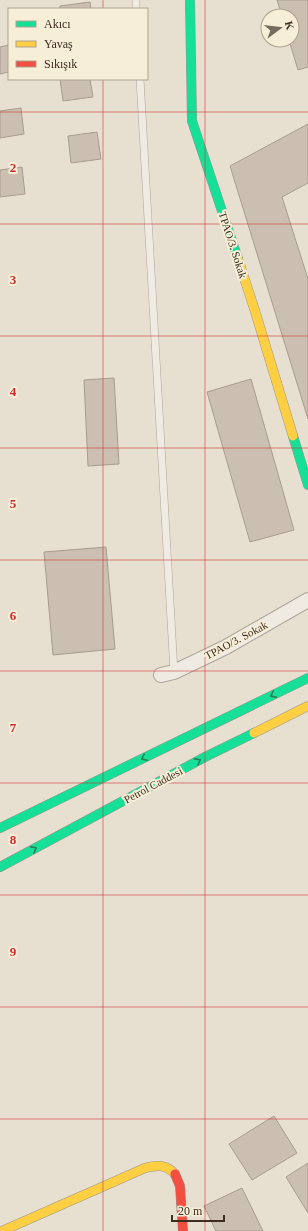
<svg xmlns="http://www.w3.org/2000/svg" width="308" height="1231" viewBox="0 0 308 1231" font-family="'Times New Roman',serif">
  <rect width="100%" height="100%" fill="#e7e0d1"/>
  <g fill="#cbbfb2" stroke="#a89c90">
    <polygon points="277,0 308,0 308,67 298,70 289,40 292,40 292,16 282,16"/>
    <polygon points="90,2 91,9 60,9 60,6"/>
    <polygon points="9,45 9,72 0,74 0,47"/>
    <polygon points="60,79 90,79 93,97 63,101"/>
    <polygon points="21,108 24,134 0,138 0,111"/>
    <polygon points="308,124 308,183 282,197 308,279 308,419 230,166"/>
    <polygon points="97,132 101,159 71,163 68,136"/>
    <polygon points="22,167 25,194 0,197 0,170"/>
    <polygon points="114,378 119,464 88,466 84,380"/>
    <polygon points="251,379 294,530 250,542 207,392"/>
    <polygon points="106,547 115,649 53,655 44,552"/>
    <polygon points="274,1116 297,1153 252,1180 229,1144"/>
    <polygon points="308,1163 308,1213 286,1177"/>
    <polygon points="242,1188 263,1231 216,1231 204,1206"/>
  </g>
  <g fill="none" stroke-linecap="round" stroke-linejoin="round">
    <defs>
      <g id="lane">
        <polyline points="136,0 136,9"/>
        <polyline points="140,79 174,672"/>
      </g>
      <polyline id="street" points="161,675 174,672 226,647 308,600"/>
      <g id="fast">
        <polyline points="190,0 192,121 238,259"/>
        <polyline points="293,436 308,485"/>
        <polyline points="0,828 308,678"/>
        <polyline points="0,867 205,757 254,733"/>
      </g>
      <g id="slow">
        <polyline points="238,259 255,311 293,436"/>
        <polyline points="254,733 308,706"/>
        <path d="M2 1231 145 1168C157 1165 166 1164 175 1174"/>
      </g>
      <polyline id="jam" points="175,1174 180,1186 183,1231"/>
    </defs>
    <use href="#lane" stroke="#ada599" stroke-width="8"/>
    <use href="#street" stroke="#ada599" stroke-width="16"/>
    <use href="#fast" stroke="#9c958a" stroke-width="10"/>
    <use href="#slow" stroke="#9c958a" stroke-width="10"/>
    <use href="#jam" stroke="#9c958a" stroke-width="10"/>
    <use href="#lane" stroke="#efebe3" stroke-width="7"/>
    <use href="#street" stroke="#efebe3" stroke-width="14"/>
    <use href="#fast" stroke="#16e098" stroke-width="9"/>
    <use href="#slow" stroke="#ffcf43" stroke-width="9"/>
    <use href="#jam" stroke="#f24e42" stroke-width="9"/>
  </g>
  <defs><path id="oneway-chevron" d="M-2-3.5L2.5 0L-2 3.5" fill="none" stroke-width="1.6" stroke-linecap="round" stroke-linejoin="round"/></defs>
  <g stroke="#2b7e56">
    <use href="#oneway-chevron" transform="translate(273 695) rotate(154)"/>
    <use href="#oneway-chevron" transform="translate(144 758) rotate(154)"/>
    <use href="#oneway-chevron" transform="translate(198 761) rotate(-28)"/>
    <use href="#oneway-chevron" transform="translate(34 849) rotate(-28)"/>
  </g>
  <path fill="none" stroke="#d62828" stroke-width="1" stroke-opacity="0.55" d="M103 0V9M205 0V1231M103 79V1231M0 112H308M0 224H308M0 336H308M0 448H308M0 560H308M0 671H308M0 783H308M0 895H308M0 1007H308M0 1119H308"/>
  <g text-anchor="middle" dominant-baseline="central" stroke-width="4" stroke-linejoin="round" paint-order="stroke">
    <g font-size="11" fill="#3d2e20" stroke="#f7eed8">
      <text transform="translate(233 245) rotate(72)">TPAO/3. Sokak</text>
      <text transform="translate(236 640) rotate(-28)">TPAO/3. Sokak</text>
      <text transform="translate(153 785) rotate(-28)">Petrol Caddesi</text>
    </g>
  </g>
  <g font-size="13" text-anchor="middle" font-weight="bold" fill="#d62828" stroke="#f7eed8" stroke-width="4" stroke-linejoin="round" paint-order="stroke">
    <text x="13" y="172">2</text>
    <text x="13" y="284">3</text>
    <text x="13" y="396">4</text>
    <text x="13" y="508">5</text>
    <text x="13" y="620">6</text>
    <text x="13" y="732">7</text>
    <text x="13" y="844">8</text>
    <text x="13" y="956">9</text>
  </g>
  <rect x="8" y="8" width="140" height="72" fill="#f7eed8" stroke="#ada18e"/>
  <rect x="16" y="21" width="20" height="6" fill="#16e098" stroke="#ada18e"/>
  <text x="44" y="28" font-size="12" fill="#3d2e20">Akıcı</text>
  <rect x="16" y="41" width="20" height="6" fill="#ffcf43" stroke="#ada18e"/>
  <text x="44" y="48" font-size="12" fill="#3d2e20">Yavaş</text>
  <rect x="16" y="61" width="20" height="6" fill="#f24e42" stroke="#ada18e"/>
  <text x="44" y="68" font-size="12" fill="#3d2e20">Sıkışık</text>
  <g transform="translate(280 28) rotate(75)"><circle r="19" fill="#f7eed8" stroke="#ada18e"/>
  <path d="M0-3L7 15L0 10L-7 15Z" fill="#786c5e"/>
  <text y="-6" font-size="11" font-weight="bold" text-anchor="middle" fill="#3d2e20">K</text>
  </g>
  <path d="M172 1215v6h52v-6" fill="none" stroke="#3d2e20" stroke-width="2"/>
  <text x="178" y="1215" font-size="12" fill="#3d2e20" stroke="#f7eed8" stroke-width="3" paint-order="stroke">20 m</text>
</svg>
